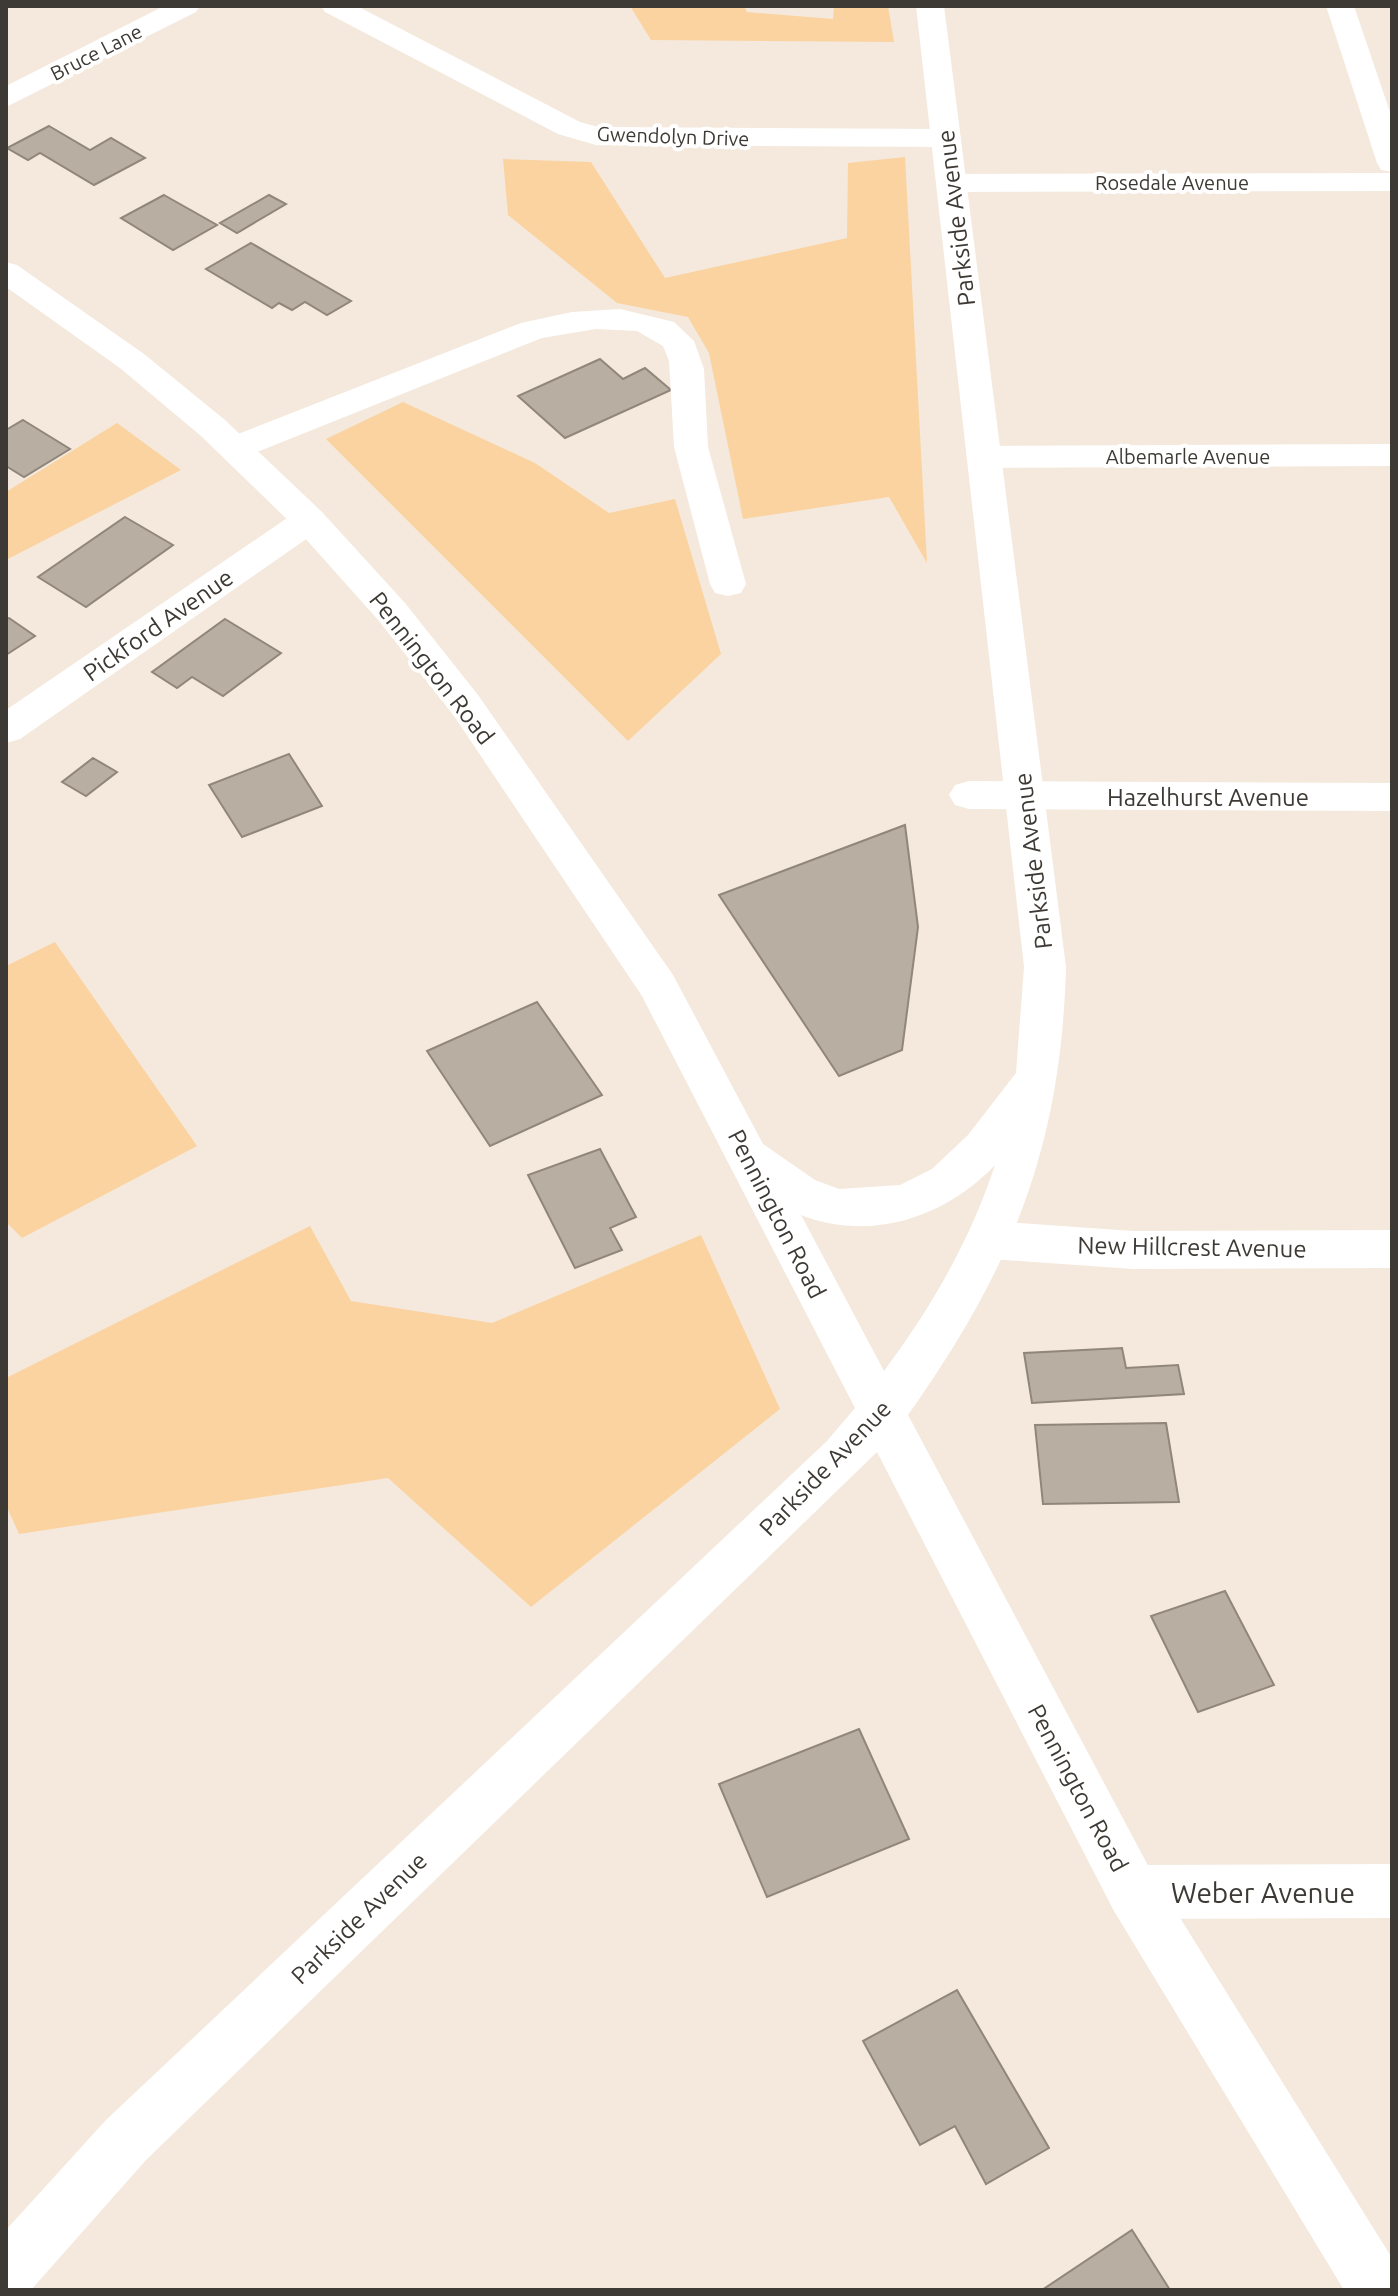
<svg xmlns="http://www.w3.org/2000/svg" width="1398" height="2296" viewBox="0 0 1398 2296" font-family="Ubuntu,sans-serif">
  <rect width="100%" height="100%" fill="#f4e9dc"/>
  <g fill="#fbd3a1">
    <polygon points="630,6 744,6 747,12 833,19 834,6 888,6 894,42 651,40"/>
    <polygon points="905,157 927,563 889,497 743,519 709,353 688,317 617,303 508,215 503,159 591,162 665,278 847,238 848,163"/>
    <polygon points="403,402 535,463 609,513 675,499 721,654 628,741 326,439"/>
    <polygon points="117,423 181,470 6,560 6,492"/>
    <polygon points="55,942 197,1146 22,1238 6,1222 6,966"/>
    <polygon points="310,1226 351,1301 492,1323 701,1235 780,1409 531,1607 388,1478 19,1534 6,1505 6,1378"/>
  </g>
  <g fill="#b9aea2" stroke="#90867a" stroke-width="2">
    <polygon points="49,126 90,150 111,138 145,158 94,185 40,153 28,160 7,148"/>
    <polygon points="164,195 217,225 173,250 121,218"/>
    <polygon points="269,195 286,204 237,233 220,223"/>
    <polygon points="251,243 351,301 327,315 305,302 292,310 279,303 272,308 206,269"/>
    <polygon points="600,359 623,379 645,368 671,390 565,438 518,396"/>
    <polygon points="23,420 70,449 24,477 6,466 6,430"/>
    <polygon points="125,517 173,545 86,607 38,577"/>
    <polygon points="9,618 35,636 6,655 6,619"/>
    <polygon points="225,619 281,653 223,696 192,677 177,688 152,672"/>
    <polygon points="289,754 322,806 242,837 209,785"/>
    <polygon points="93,758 117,772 86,796 62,782"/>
    <polygon points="905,825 918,927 902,1050 839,1076 719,895"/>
    <polygon points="537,1002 602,1095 490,1146 427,1051"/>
    <polygon points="600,1149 636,1217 610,1228 622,1250 575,1268 528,1175"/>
    <polygon points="1122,1348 1126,1368 1178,1365 1184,1394 1032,1403 1024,1353"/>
    <polygon points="1166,1423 1179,1502 1043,1504 1035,1425"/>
    <polygon points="1225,1591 1274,1685 1198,1712 1151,1616"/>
    <polygon points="859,1729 909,1839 767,1897 719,1784"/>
    <polygon points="957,1990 1049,2148 986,2184 955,2126 920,2145 863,2041"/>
    <polygon points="1132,2230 1170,2290 1042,2290"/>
  </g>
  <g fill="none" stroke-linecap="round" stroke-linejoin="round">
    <g fill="#fff" fill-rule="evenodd">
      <polygon points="164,6 200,6 196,12 6,107 6,86"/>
      <polygon points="321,6 357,6 580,122 598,127 946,129 957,132 961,138 957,144 946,147 596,145 558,134 325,12"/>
      <polygon points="1326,6 1354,6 1392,118 1392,172 1381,170 1377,163"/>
      <polygon points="1392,173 1392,191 951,192 940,190 936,183 940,176 951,174"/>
      <polygon points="620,309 674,322 694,341 704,369 708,447 746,584 741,593 728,596 715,593 710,584 674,447 669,361 663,346 637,331 596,329 542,338 247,456 235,459 223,456 218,448 223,440 521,323 572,312"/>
      <polygon points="1392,444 1392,466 984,468 972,465 967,457 972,449 984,446"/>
      <polygon points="309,508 322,512 327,520 322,528 20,739 6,743 6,710 296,512"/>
      <polygon points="969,781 1392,783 1392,811 969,809 955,805 949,795 955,785"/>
      <polygon points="991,1221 1133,1231 1392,1230 1392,1268 1133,1269 991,1259 975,1253 968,1240 975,1227"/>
      <polygon points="1392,1864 1392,1918 1133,1919 1114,1911 1106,1892 1114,1873 1133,1865"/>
    </g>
    <path fill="#fff" fill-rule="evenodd" d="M916 6H944L1066 967C1061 1148 1012 1268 908 1415L1152 1873 1392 2258V2290H1344L1114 1911 877 1452 146 2160 31 2290H6V2230L106 2120 827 1441 855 1408 642 996 452 713 379 621 296 528 201 436 120 368 6 287V262L17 265 144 354 225 420 322 512 405 603 478 695 673 975 763 1144 815 1180 839 1189 900 1185 932 1169 968 1135 1016 1073 1024 967ZM995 1165C970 1241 931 1308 884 1371L801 1215C870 1242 945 1218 995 1165Z"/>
  </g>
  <g text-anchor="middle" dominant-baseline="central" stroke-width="8" stroke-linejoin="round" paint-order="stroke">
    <g font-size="20" fill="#3d3934" stroke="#fff">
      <text transform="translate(96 52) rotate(-27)">Bruce Lane</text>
      <text transform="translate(673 136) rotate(2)">Gwendolyn Drive</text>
      <text x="1172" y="182">Rosedale Avenue</text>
      <text x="1188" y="456">Albemarle Avenue</text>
    </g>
    <g font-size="24" fill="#3d3934" stroke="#fff">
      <text transform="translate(956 218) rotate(-97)">Parkside Avenue</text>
      <text transform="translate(158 625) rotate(-35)">Pickford Avenue</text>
      <text transform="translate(432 668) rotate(52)">Pennington Road</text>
      <text x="1208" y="797">Hazelhurst Avenue</text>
      <text transform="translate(1033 861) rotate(-97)">Parkside Avenue</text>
      <text transform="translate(777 1214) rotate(63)">Pennington Road</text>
      <text transform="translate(1192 1247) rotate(1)">New Hillcrest Avenue</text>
      <text transform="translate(825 1468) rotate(-46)">Parkside Avenue</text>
      <text transform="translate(1078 1788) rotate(62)">Pennington Road</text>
      <text transform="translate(359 1918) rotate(-44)">Parkside Avenue</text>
    </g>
    <g font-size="28" fill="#3d3934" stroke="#fff">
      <text x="1263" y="1892">Weber Avenue</text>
    </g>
  </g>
  <rect width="1398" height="2296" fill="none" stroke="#3d3934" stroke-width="16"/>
</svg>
